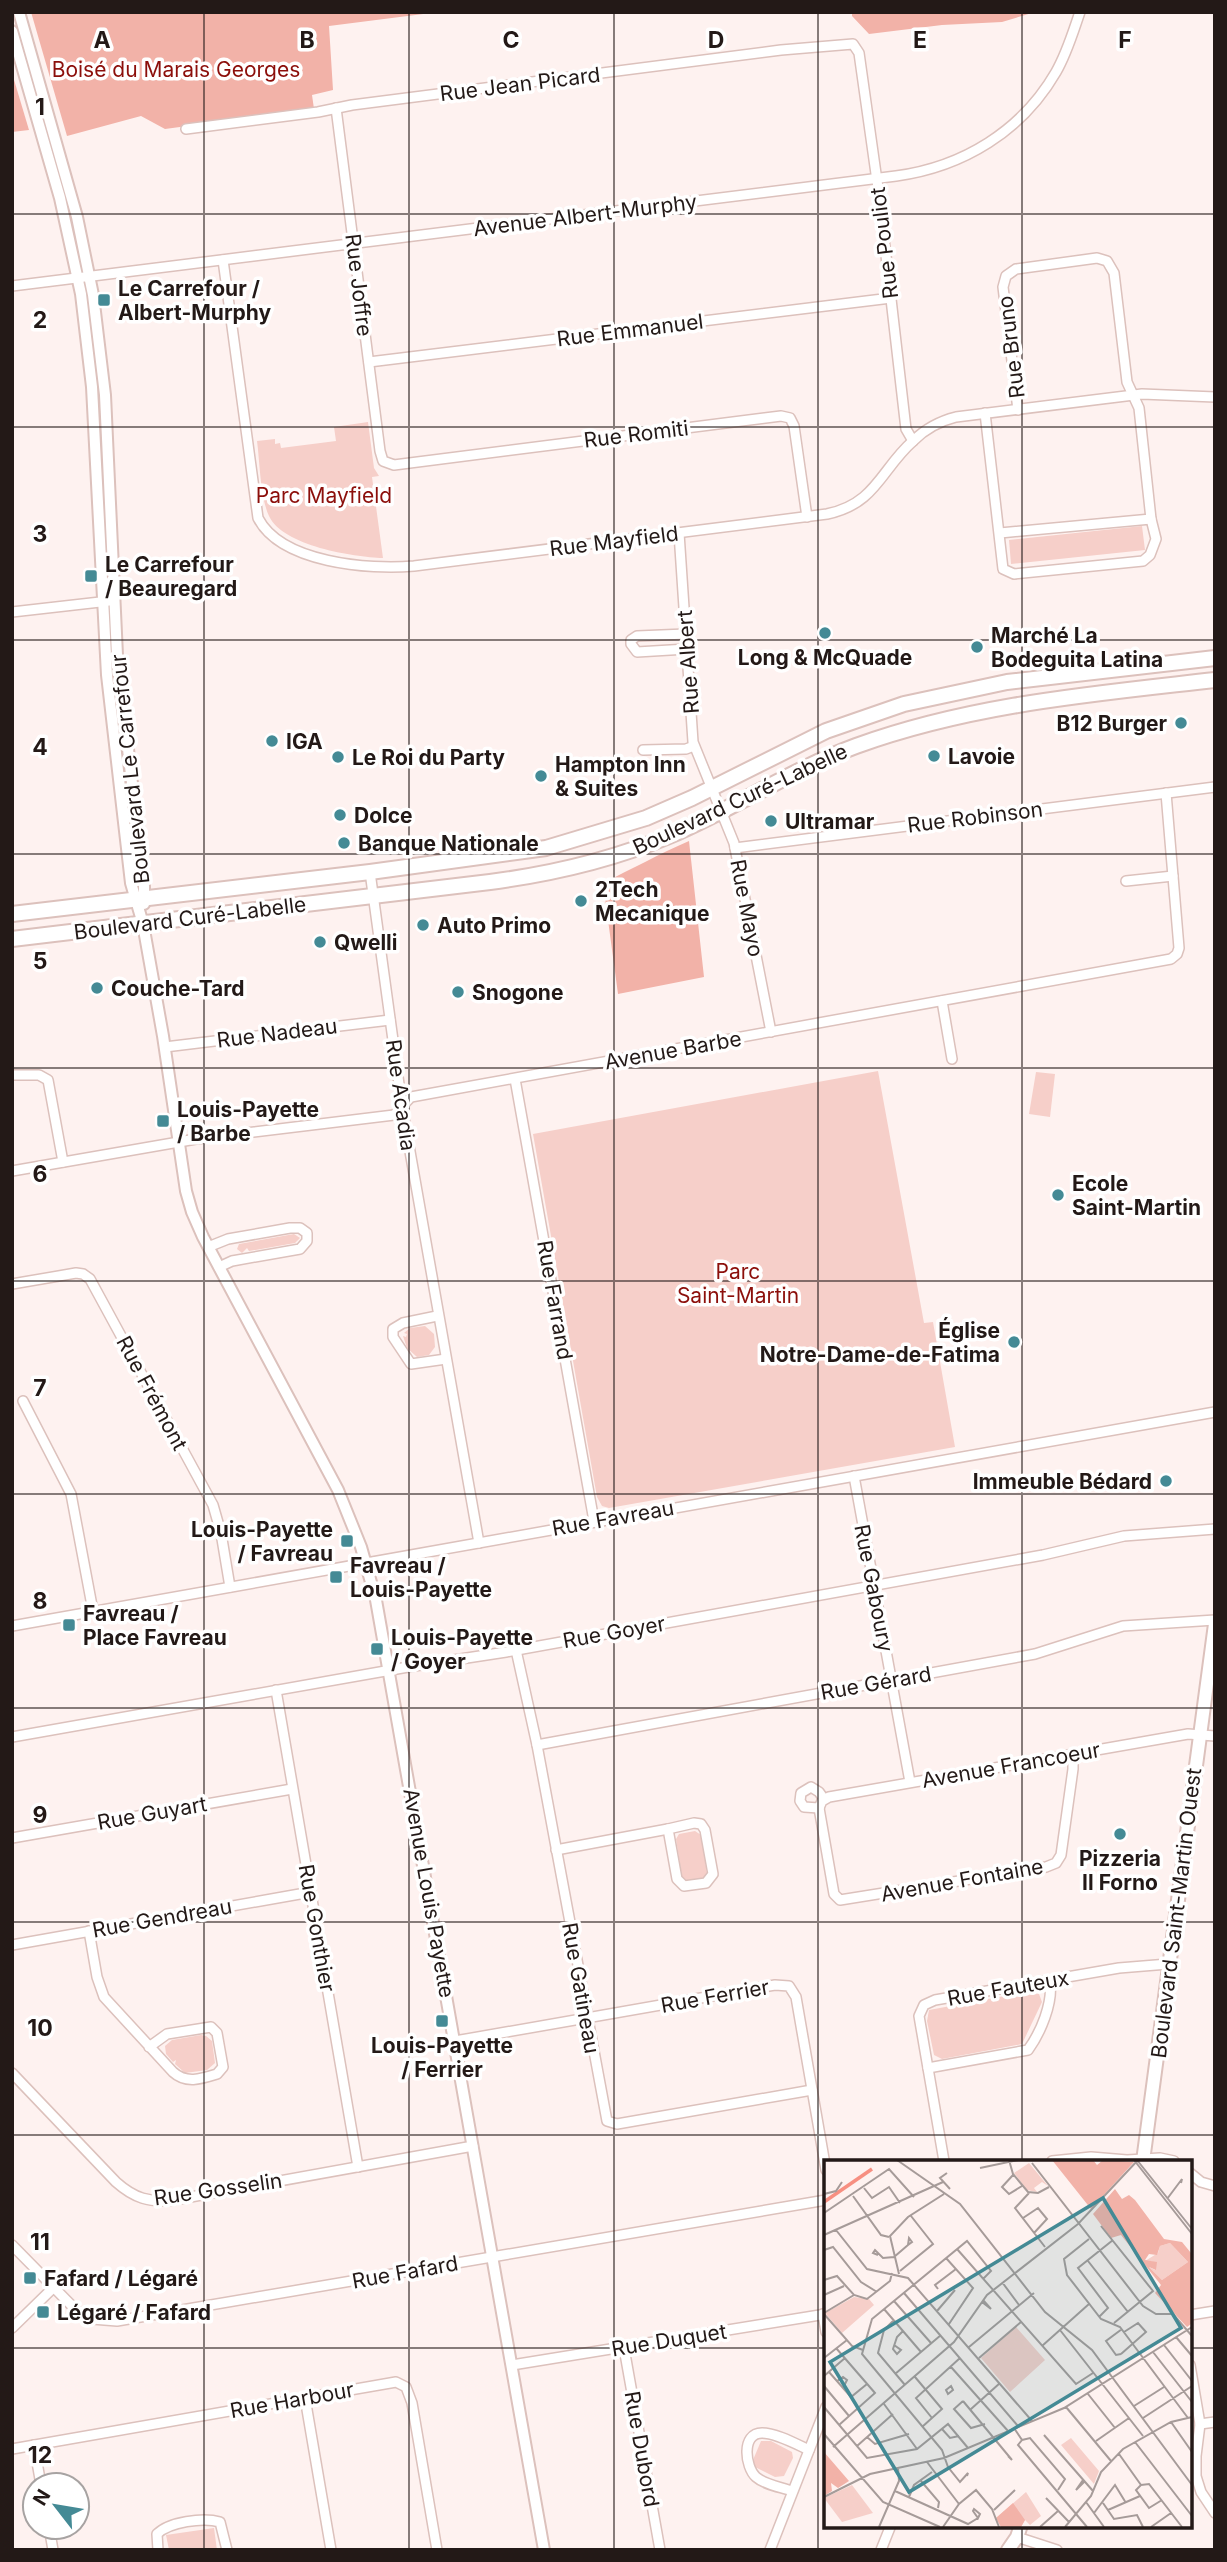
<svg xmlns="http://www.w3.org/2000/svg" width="1227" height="2562" viewBox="0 0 1227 2562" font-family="Inter,sans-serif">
  <rect width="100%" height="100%" fill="#fef2f0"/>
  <g fill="#f6cfc9">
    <path d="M368 422 374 468 379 476 372 477 383 558C353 557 283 546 269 516 260 497 260 463 257 441L275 439V444L280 443 281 448 336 441 334 427Z"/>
    <polygon points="1142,526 1145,550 1011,564 1009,540"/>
    <polygon points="878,1071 924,1323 933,1322 955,1447 609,1508 602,1506 597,1497 533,1134"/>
    <polygon points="1036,1072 1055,1074 1050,1117 1029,1114"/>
    <polygon points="294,1234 300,1238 295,1243 249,1251 247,1248 242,1253 237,1249 239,1244"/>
    <polygon points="425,1326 434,1334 435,1347 429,1355 417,1357 407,1348 403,1336 406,1337 407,1334 404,1333 410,1328"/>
    <polygon points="695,1831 701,1835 707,1873 703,1879 688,1881 682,1877 676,1839 679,1834"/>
    <polygon points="1031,1991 1039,1994 1042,2002 1022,2044 942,2059 934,2055 927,2021 929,2010"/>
    <polygon points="201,2035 206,2036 212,2041 215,2063 207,2070 185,2073 175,2064 176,2060 173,2062 166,2054 165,2046 172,2040"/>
    <polygon points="761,2441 771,2441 792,2452 793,2458 784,2476 775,2477 755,2467 753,2460"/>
    <polygon points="214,2528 217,2550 169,2550 166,2535"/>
  </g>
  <g fill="#f2b2a8">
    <polygon points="31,12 439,12 329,26 333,90 312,95 314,109 165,129 141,116 67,136"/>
    <polygon points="852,12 1035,12 1002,22 942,25 869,34 852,16"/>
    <polygon points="12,73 29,130 12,132"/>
    <path d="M689 841 704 977 618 994 603 883C632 869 659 854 689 841Z"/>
  </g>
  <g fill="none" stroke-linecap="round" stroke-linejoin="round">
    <defs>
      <g id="minor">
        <polyline points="336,108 380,451 383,461 394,465 781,416 790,418 794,426 807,517"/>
        <polyline points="186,129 318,112 352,105 781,50 853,44 859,53 879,195 906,429 913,441"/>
        <path d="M223 260 258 518C281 563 369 570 414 566L827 514C876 504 881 469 913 441 924 430 940 421 956 417L1142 394 1215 397"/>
        <path d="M12 286 896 176C963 167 1022 131 1056 72 1067 53 1073 32 1080 12"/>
        <polyline points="369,362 891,298"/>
        <polyline points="985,413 1003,569 1014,574 1143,561 1150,555 1156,539 1151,519 1139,408 1127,382 1114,273 1107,261 1097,258 1016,269 1006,276 1003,287 1018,410"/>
        <polyline points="679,533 693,742 734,843 771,1032"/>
        <polyline points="1000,533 1151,519"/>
        <polyline points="12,612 109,601"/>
        <polyline points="686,634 637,636 631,640 631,644 637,652 687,649"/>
        <polyline points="643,750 686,749 694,746"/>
        <polyline points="735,848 1215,787"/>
        <polyline points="370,872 402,1106 479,1543"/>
        <polyline points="1126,881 1173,876"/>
        <polyline points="942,1001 952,1059"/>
        <polyline points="165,1047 390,1020"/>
        <polyline points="12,1075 39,1075 48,1080 63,1162"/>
        <polyline points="515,1079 594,1521"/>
        <polyline points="12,1171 196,1139 394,1115 411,1097 1171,959 1177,954 1179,948 1166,793"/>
        <polyline points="208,1247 228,1239 290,1228 300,1228 307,1233 307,1241 300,1249 232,1261 219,1267"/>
        <polyline points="12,1284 76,1273 83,1274 90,1279 213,1505 221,1533 230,1587"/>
        <polyline points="437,1316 403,1323 393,1329 393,1337 411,1364 446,1359"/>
        <polyline points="23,1401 71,1494 93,1611"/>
        <polyline points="854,1476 910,1782"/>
        <polyline points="12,1626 1215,1412"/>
        <polyline points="516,1650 537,1745 607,2121 617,2124 812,2090"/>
        <polyline points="276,1690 358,2167"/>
        <polyline points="12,1737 408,1667 506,1652 1043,1555 1124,1536 1215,1529"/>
        <polyline points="537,1745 1035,1654 1123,1626 1215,1620"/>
        <polyline points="819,1808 834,1894 840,1900 1046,1867 1056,1863 1061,1855 1073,1769 1073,1754"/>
        <polyline points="819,1808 822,1801 829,1797 1188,1734 1215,1736"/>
        <polyline points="819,1808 804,1807 800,1801 801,1793 811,1787 819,1792 824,1799"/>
        <polygon points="694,1823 701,1824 705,1830 713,1874 706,1883 684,1886 677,1879 668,1829"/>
        <polyline points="12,1838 292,1789"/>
        <polyline points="556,1850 668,1829"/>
        <path d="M89 1931 97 1977 104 1997 173 2072C186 2084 201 2079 217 2074L223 2067 217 2033 211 2027 167 2034 149 2047"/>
        <polyline points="12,1945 311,1892"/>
        <polyline points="455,2041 775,1985 789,1986 796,1997 826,2170"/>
        <path d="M928 2068 1028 2050C1041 2032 1053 2003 1050 1982"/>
        <path d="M12 2073 116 2182C134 2198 149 2203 174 2200L473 2146"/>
        <polyline points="944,2161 919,2016 924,2005 935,2000 1119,1968 1168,1964"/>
        <polyline points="1052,2161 1091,2157 1127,2160 1160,2158 1174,2161"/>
        <polyline points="1190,2173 1201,2182 1215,2186"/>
        <polyline points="12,2245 78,2312 92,2319 117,2321 826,2200"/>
        <polyline points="823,2314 826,2332"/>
        <polyline points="1190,2315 1215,2311"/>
        <polyline points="12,2328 53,2288"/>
        <polyline points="624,2348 660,2550"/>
        <polyline points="512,2365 826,2314"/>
        <polyline points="1190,2365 1200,2424 1196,2456 1196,2476 1201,2492 1215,2513"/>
        <polyline points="305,2398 331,2550"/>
        <polyline points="1200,2424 1215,2422"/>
        <polyline points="34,2445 41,2485"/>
        <polyline points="12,2449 396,2382 406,2387 412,2403 437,2550"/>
        <path d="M792 2491C781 2487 765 2485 756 2477 745 2467 741 2433 762 2433 776 2433 796 2444 809 2450"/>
        <polyline points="49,2527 53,2550"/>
        <polyline points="1017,2537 1057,2550"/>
        <path d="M158 2550 157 2534C169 2522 203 2517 220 2522L227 2550"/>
        <polyline points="770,2550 826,2407"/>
        <polyline points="881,2550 891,2525"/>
      </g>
      <g id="tertiary">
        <polyline points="19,12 77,217 93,295 105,395 117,655 144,886 144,904"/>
        <polyline points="12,31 60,198 81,294 92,387 107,675 131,883 143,924 163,1036 186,1191 192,1212 203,1237 338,1490 361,1547 376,1600 544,2550"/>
      </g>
      <g id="secondary">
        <polyline points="1143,2161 1215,1624"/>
        <polyline points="1008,2550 1017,2537 1021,2525"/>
      </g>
      <g id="primary">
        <polyline points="12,914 370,872 546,848 646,818 692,798 826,731 904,704 1007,682 1215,658"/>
        <path d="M12 939 490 882C551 874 612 860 669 836 733 809 791 770 856 746 972 704 1093 694 1215 680"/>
      </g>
    </defs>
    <use href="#minor" stroke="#dcc1bc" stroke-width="12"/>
    <use href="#tertiary" stroke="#dcc1bc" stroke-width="14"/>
    <use href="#secondary" stroke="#dcc1bc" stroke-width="16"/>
    <use href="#primary" stroke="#dcc1bc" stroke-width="18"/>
    <use href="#minor" stroke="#fff" stroke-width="9"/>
    <use href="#tertiary" stroke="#fff" stroke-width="10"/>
    <use href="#secondary" stroke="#fff" stroke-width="12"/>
    <use href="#primary" stroke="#fff" stroke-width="14"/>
  </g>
  <path fill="none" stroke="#231917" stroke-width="2" stroke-opacity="0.55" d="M204 12V2550M409 12V2550M614 12V2550M818 12V2550M1022 12V2161M12 214H1215M12 427H1215M12 640H1215M12 854H1215M12 1068H1215M12 1281H1215M12 1494H1215M12 1708H1215M12 1922H1215M12 2135H1215M12 2348H826M1190 2348H1215M1022 2525V2550"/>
  <g fill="#448a95" stroke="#fff" stroke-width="2.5">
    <rect x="97" y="293" width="14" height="14" rx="3.5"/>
    <rect x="84" y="569" width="14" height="14" rx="3.5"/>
    <circle cx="825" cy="633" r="7"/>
    <circle cx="977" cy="647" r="7"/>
    <circle cx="1181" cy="723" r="7"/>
    <circle cx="272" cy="741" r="7"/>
    <circle cx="934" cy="756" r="7"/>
    <circle cx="338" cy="757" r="7"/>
    <circle cx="541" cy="776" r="7"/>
    <circle cx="340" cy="815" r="7"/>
    <circle cx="771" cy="821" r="7"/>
    <circle cx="344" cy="843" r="7"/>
    <circle cx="581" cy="901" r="7"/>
    <circle cx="423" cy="925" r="7"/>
    <circle cx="320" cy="942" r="7"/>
    <circle cx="97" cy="988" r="7"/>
    <circle cx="458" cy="992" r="7"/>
    <rect x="156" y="1114" width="14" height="14" rx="3.5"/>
    <circle cx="1058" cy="1195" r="7"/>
    <circle cx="1014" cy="1342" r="7"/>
    <circle cx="1166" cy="1481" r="7"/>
    <rect x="340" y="1534" width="14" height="14" rx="3.5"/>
    <rect x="329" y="1570" width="14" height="14" rx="3.5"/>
    <rect x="62" y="1618" width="14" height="14" rx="3.5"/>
    <rect x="370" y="1642" width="14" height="14" rx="3.5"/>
    <circle cx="1120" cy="1834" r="7"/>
    <rect x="435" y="2014" width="14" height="14" rx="3.5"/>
    <rect x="23" y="2271" width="14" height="14" rx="3.5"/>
    <rect x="36" y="2305" width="14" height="14" rx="3.5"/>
  </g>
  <g text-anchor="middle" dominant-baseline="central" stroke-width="7" stroke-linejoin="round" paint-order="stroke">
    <g font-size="21" fill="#8c0f0b" stroke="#fff">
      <text x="176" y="69">Boisé du Marais Georges</text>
      <text x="324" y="495">Parc Mayfield</text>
      <text x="738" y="1271">Parc<tspan x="738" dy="24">Saint-Martin</tspan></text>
    </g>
    <g font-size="21" fill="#231917" stroke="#fff">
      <text transform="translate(520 84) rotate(-7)">Rue Jean Picard</text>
      <text transform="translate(585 215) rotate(-7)">Avenue Albert-Murphy</text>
      <text transform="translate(884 243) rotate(-97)">Rue Pouliot</text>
      <text transform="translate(359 285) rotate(83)">Rue Joffre</text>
      <text transform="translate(630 330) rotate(-7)">Rue Emmanuel</text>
      <text transform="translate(1011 347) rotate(-97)">Rue Bruno</text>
      <text transform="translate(636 434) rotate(-7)">Rue Romiti</text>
      <text transform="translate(614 541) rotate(-7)">Rue Mayfield</text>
      <text transform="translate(688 662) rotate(-94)">Rue Albert</text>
      <text transform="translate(130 769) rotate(-96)">Boulevard Le Carrefour</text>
      <text transform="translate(740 799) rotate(-25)">Boulevard Curé-Labelle</text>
      <text transform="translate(975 817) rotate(-7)">Rue Robinson</text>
      <text transform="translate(747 908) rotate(79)">Rue Mayo</text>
      <text transform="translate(190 918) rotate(-7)">Boulevard Curé-Labelle</text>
      <text transform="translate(277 1033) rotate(-7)">Rue Nadeau</text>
      <text transform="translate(673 1050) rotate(-10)">Avenue Barbe</text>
      <text transform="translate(401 1095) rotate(82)">Rue Acadia</text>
      <text transform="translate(555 1300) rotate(80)">Rue Farrand</text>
      <text transform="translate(152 1393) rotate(62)">Rue Frémont</text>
      <text transform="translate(613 1518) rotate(-10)">Rue Favreau</text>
      <text transform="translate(874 1588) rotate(79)">Rue Gaboury</text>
      <text transform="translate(614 1632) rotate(-10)">Rue Goyer</text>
      <text transform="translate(876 1683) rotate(-10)">Rue Gérard</text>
      <text transform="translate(1011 1765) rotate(-10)">Avenue Francoeur</text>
      <text transform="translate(152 1813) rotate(-10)">Rue Guyart</text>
      <text transform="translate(962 1880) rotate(-10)">Avenue Fontaine</text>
      <text transform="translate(429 1893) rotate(80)">Avenue Louis Payette</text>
      <text transform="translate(1176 1913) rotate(-83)">Boulevard Saint-Martin Ouest</text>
      <text transform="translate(162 1918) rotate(-10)">Rue Gendreau</text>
      <text transform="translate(317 1928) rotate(80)">Rue Gonthier</text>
      <text transform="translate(581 1988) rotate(80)">Rue Gatineau</text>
      <text transform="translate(1008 1988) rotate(-10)">Rue Fauteux</text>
      <text transform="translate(715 1996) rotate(-10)">Rue Ferrier</text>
      <text transform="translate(218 2189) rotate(-8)">Rue Gosselin</text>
      <text transform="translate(405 2272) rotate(-10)">Rue Fafard</text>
      <text transform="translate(669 2340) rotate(-9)">Rue Duquet</text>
      <text transform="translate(292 2400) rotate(-10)">Rue Harbour</text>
      <text transform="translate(642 2449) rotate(80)">Rue Dubord</text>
    </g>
    <g font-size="21" font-weight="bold" fill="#231917" stroke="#fff" text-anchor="start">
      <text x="118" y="288">Le Carrefour /<tspan x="118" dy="24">Albert-Murphy</tspan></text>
      <text x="105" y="564">Le Carrefour<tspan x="105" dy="24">/ Beauregard</tspan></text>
      <text x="991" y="635">Marché La<tspan x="991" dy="24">Bodeguita Latina</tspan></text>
      <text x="825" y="657" text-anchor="middle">Long &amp; McQuade</text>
      <text x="1167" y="723" text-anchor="end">B12 Burger</text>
      <text x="286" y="741">IGA</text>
      <text x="948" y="756">Lavoie</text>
      <text x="352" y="757">Le Roi du Party</text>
      <text x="555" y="764">Hampton Inn<tspan x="555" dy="24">&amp; Suites</tspan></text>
      <text x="354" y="815">Dolce</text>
      <text x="785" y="821">Ultramar</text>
      <text x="358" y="843">Banque Nationale</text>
      <text x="595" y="889">2Tech<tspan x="595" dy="24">Mecanique</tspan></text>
      <text x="437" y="925">Auto Primo</text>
      <text x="334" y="942">Qwelli</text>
      <text x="111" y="988">Couche-Tard</text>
      <text x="472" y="992">Snogone</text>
      <text x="177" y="1109">Louis-Payette<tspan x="177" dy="24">/ Barbe</tspan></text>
      <text x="1072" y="1183">Ecole<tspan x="1072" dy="24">Saint-Martin</tspan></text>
      <text x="1000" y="1330" text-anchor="end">Église<tspan x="1000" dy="24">Notre-Dame-de-Fatima</tspan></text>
      <text x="1152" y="1481" text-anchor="end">Immeuble Bédard</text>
      <text x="333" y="1529" text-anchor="end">Louis-Payette<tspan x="333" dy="24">/ Favreau</tspan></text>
      <text x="350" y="1565">Favreau /<tspan x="350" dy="24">Louis-Payette</tspan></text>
      <text x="83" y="1613">Favreau /<tspan x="83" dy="24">Place Favreau</tspan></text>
      <text x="391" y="1637">Louis-Payette<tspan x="391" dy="24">/ Goyer</tspan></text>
      <text x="1120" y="1858" text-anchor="middle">Pizzeria<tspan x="1120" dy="24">Il Forno</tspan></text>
      <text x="442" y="2045" text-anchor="middle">Louis-Payette<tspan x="442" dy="24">/ Ferrier</tspan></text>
      <text x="44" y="2278">Fafard / Légaré</text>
      <text x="57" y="2312">Légaré / Fafard</text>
    </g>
  </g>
  <g transform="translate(824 2160)">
    <rect width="368" height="368" fill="#fef2f0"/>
    <path d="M205 3 224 26 218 22 210 28 213 32 203 30 190 13ZM346 83 364 102 338 120 325 107 331 110 328 101H321L334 93 336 86ZM30 137 45 139 50 145 18 173 1 153ZM192 167 221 200 186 232 157 198ZM247 278 275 311 270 324 237 285ZM28 325 49 353 18 362 0 338ZM202 332 217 356 206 365 201 360 197 367H177L172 358Z" fill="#f6cfc9"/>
    <path d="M228 0H269L273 5 279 0 310 2 267 49ZM291 29 298 39 305 35 311 40 340 79 358 82 367 93V164L363 167 331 133 337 125 297 75 287 78 269 54ZM346 83 364 102 338 120 325 107 332 110 333 102 321 100 325 94 333 95 336 86ZM0 292 25 321 14 328 7 323 8 331 0 336ZM189 343 201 360 197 367H177L172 358Z" fill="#f2b2a8" fill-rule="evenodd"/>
    <path fill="none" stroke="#f78f81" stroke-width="3.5" d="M0 42 48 9"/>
    <path fill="none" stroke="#a69b99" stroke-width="2" d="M73 0 136 44 221 152 268 190 368 325M185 0 189 14 204 32 214 33 225 27M310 0 368 74M313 0 368 69M208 3 319 146 332 154H349L368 176M156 8 194 0M123 13 116 18 126 29M189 15 178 27 185 34 198 26M40 28 48 38 65 27 76 43M205 33 191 48 221 87M0 34 12 31 18 22M29 36 57 75 65 77M343 39 358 19 357 23M0 53 65 9 90 37M199 58 214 48 223 59 210 73M277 66 329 131 290 163M12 70 43 109 84 118 208 261M0 75 119 22M265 79 240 99 243 115 277 159 296 167 364 258M133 89 252 224 269 213M0 90 9 87 37 122 53 132M54 95 49 93 51 90 59 98 70 97 84 85 85 78 88 82 84 85M122 98 149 128 125 164M264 101 304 152M76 111 109 84 87 56M75 114 66 76 84 57 120 34M0 120 13 116 30 135 43 139 66 121 68 113M178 122 195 145M114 129 111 125 132 109M80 133 194 266M0 135 20 126M70 141 107 183M158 142 167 149 159 140M60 149 97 192M113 151 131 130M0 153 30 135M0 154 28 186 39 190M275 157 284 148 254 108 289 80M70 160 60 170 54 193 81 225M236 170 319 276M352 177 368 196M70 185 77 190 73 194 69 189 73 177 79 171M340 185 368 221M218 186 265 144M145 187 210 133M12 188 51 233 15 265M329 192 368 242M297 194 322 172 314 163 300 172M297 194 292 195 282 181 298 169M0 198 23 180M155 198 197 162M127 207 184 271M5 212 27 237 43 224M71 214 117 175M0 216 21 198M91 217 118 249 98 267M13 221 19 217 23 220 19 228M0 226 25 256M127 226 129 230 124 234 122 230ZM264 234 291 268M139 241 188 300 184 296M139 241 130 249 147 268 161 264M60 244 93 289M310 246 340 227M0 247 43 298 93 289 124 264 144 288M242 247 287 301M147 249 176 223M108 258 92 238 136 198M319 258 368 226M347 262 368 292M190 268 198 280 194 285 263 367M118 269 126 278 135 276M0 274 59 342 116 367M220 275 269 331M43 277 51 284 85 274M198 280 206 278 241 319 234 330M272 281 305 258M311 282 368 356M33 286 69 254M9 287 130 182 163 135 254 64 314 0M295 294 317 325M103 302 135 344M143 316 144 313 136 322 124 307 118 290 38 194 48 159 143 81 167 111 159 119M259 320 252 330 260 322M97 321 115 342 114 348M317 325 325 324 358 367M317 325 312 330 325 348 338 340M71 331 144 364 154 358M0 337 46 314 120 298 240 248 368 167M85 337 90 325 108 312M222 338 245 362M262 342 280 367M279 343 290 359 313 355 319 367M150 349 156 354 154 358 149 351ZM170 350 191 330M284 350 316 336M270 353 291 325 302 343M55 367 75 321 74 308M119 367 135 344 152 330 168 349 175 367M216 367 234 351M241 367 267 336 277 312 299 289 347 262 368 257M327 367 347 353"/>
    <path fill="#448a95" fill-opacity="0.15" stroke="#448a95" stroke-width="3.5" d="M279 38 357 168 85 332 6 202Z"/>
    <rect width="368" height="368" fill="none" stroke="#231917" stroke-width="3.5"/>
  </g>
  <g font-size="23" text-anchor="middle" font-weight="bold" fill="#231917" stroke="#fff" stroke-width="7" stroke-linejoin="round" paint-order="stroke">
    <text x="102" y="48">A</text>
    <text x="307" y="48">B</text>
    <text x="511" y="48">C</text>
    <text x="716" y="48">D</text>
    <text x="920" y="48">E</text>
    <text x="1125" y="48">F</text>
    <text x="40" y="115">1</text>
    <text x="40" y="328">2</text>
    <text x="40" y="542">3</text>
    <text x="40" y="755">4</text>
    <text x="40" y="969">5</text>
    <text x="40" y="1182">6</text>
    <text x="40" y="1396">7</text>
    <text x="40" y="1609">8</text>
    <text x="40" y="1823">9</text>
    <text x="40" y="2036">10</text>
    <text x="40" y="2250">11</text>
    <text x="40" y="2463">12</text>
  </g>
  <rect width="1227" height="2562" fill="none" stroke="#231917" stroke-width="28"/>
  <g transform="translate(56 2506) rotate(301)"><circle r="33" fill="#ffffff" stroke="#a7a3a2" stroke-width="2"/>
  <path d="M0-5L12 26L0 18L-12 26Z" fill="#448a95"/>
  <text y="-10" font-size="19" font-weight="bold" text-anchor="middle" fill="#231917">N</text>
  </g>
</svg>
